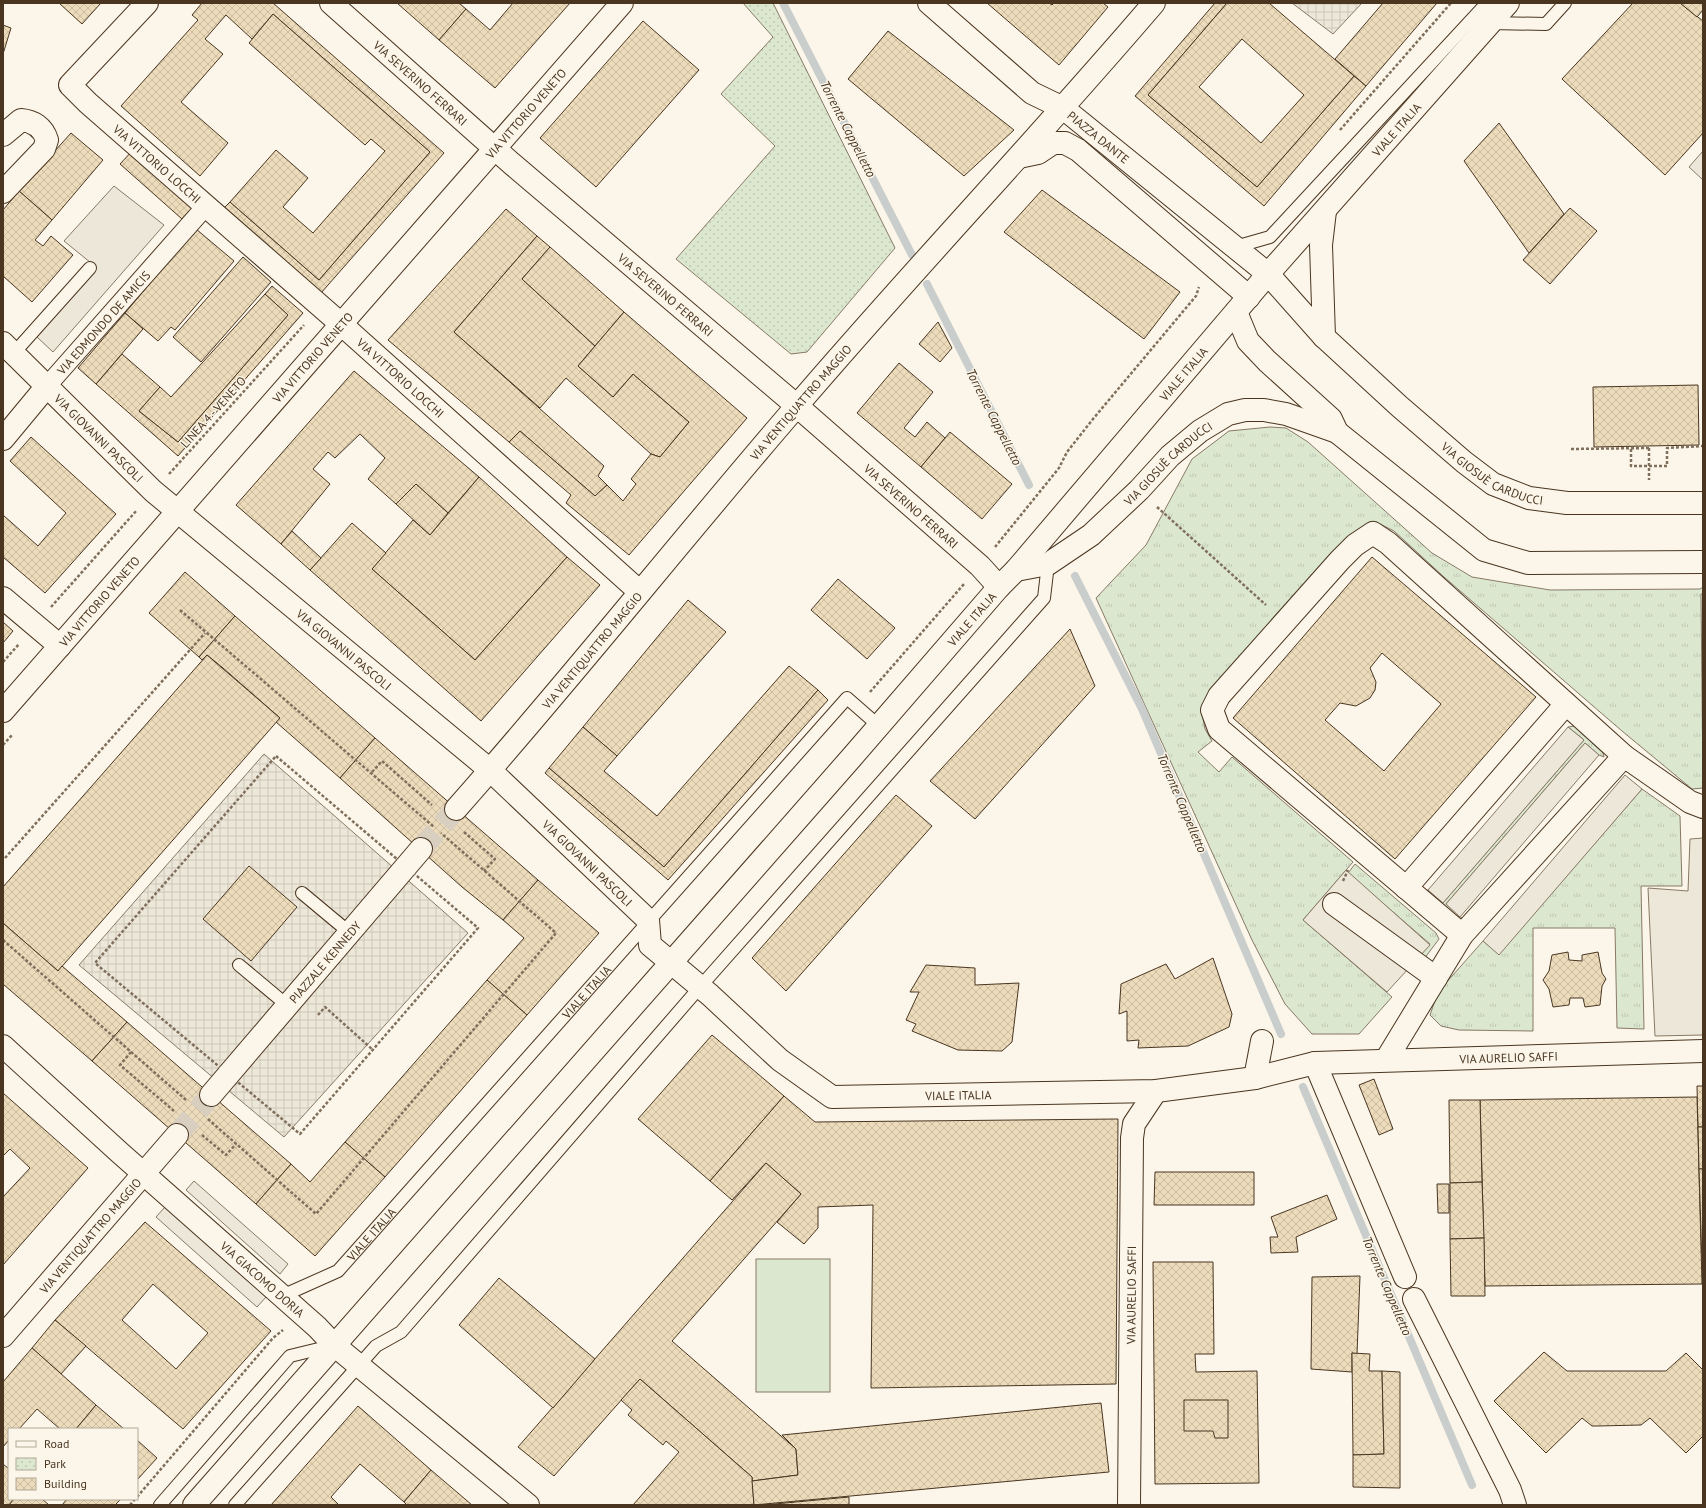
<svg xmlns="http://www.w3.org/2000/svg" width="1706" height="1508" viewBox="0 0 1706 1508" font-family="'PT Sans',sans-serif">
  <defs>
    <pattern id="grass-tufts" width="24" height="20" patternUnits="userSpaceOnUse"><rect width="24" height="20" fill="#dce7d0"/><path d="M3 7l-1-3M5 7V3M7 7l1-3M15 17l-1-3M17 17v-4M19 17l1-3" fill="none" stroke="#bec7b2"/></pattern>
    <pattern id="park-dots" width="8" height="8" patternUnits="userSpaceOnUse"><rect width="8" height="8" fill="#dce7d0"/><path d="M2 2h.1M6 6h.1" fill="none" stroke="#bec7b2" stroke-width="1.8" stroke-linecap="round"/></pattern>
    <pattern id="plaza-grid" width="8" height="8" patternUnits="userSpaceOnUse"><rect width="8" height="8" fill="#ede7d9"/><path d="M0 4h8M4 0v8" fill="none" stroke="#cdc7ba"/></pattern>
    <pattern id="building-cross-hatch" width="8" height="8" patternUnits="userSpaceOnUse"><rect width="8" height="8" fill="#ecdcbc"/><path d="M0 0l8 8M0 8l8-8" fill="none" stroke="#ccbda1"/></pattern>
  </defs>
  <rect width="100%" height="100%" fill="#fbf6e9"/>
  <g fill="url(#grass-tufts)" stroke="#887966">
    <polygon points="1270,427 1286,428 1308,442 1432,553 1472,577 1550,590 1700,589 1703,587 1703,594 1701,594 1703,788 1692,789 1622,731 1444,577 1394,531 1382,525 1371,524 1350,535 1212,691 1201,708 1205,729 1212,741 1198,752 1219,772 1232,757 1353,862 1303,920 1392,997 1359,1034 1312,1034 1285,1004 1252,940 1096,598 1146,545 1192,459 1229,431"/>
    <polygon points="1574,726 1603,753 1604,757 1599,755 1585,743 1446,904 1462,918 1459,921 1424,891 1428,890 1443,903 1584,740 1568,727"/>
    <polygon points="1642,789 1680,816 1682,886 1641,886 1644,1029 1617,1028 1615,928 1533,928 1533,1031 1459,1030 1441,1026 1430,1015 1438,992 1483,941 1499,954"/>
    <polygon points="1355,864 1436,933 1439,939 1421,963 1416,960 1430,944 1348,873"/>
  </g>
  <polygon fill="url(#park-dots)" stroke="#887966" points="743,3 773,3 895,248 807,352 791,354 676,259 775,146 721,94 773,37"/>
  <rect fill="#dce7d0" stroke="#887966" x="756" y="1259" width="74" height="133"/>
  <g fill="#ede7d9" stroke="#887966">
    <polygon points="1703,151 1703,180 1689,167"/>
    <polygon points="114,186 164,225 53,352 37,337 96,267 64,241"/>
    <polygon points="1568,727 1584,740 1443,903 1428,890"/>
    <polygon points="1585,743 1599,755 1460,917 1446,904"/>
    <polygon points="1625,775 1642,789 1499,955 1483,941"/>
    <polygon points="1703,838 1703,1035 1655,1036 1648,888 1688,891 1690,839"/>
    <polygon points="1346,870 1430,945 1387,992 1303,920"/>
    <polygon points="194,1181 288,1264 280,1274 186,1190"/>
    <polygon points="165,1207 266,1297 257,1307 156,1217"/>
  </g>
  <g fill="url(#plaza-grid)" stroke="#887966">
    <polygon points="1292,3 1362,3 1333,34"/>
    <polygon points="264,754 468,933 284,1137 79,965"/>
  </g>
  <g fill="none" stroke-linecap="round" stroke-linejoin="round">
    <g stroke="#c9cecd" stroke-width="8">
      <polyline points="783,3 912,255"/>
      <polyline points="927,284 1029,485"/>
      <polyline points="1075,576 1142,709 1281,1034"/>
      <polyline points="1303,1087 1472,1485"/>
    </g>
  </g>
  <g fill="url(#building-cross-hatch)" stroke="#4a3520" fill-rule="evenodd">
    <polygon points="59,3 101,3 82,24"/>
    <polygon points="202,3 273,3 444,153 321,293 224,208 230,202 319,280 430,152 273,14 252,39 226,15 205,39 223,54 181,102 228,143 200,176 121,106 198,20 192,15"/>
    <polygon points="397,3 459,3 466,9 439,40"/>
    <polygon points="513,3 570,3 495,88 439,40 466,9 490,30"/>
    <polygon points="987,3 1049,3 1052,5 1054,3 1103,3 1108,7 1059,65"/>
    <polygon points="1215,3 1227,3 1148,95 1257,187 1354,76 1366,86 1264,206 1135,96"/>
    <path d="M1227 3H1269L1354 76 1257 187 1148 95ZM1242 39 1304 95 1261 143 1199 87Z"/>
    <polygon points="1383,3 1437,3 1366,86 1335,59"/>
    <polygon points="1633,3 1680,3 1703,21 1703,133 1665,175 1562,79"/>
    <polygon points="1680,3 1703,3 1703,10 1697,17"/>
    <polygon points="273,14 430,152 319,280 230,202 276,150 308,178 283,207 313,233 385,151 371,139 365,145 249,43"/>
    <polygon points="643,21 699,70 596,187 540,138"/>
    <polygon points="3,25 11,28 3,54"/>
    <polygon points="888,31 1014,130 964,176 848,79"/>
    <polygon points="1499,123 1564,214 1529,253 1464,161"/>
    <polygon points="71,133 103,160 52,220 19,191"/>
    <polygon points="134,149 196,204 182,219 120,164"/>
    <polygon points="1042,190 1180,292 1144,339 1004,232"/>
    <polygon points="19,191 52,220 35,240 43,246 51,236 73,255 32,302 3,276 3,210"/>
    <polygon points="1570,208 1597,231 1550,284 1523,260"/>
    <polygon points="506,209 537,236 454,332 604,466 598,476 607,485 595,496 520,431 509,442 388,340"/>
    <polygon points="196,229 234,261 175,330 171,327 158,341 125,313"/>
    <polygon points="537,236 550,247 522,279 595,346 578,366 613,397 633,374 689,422 660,457 651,454 566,378 540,408 454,332"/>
    <polygon points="550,247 624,312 595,346 522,279"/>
    <polygon points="243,257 271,282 201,362 173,337"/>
    <polygon points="272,286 303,313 178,456 96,384 122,354 160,387 139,411 178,442 288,315 265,294"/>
    <polygon points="265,294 288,315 178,442 139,411 160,387 171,397"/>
    <polygon points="624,312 747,418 629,555 566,503 571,495 509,442 520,431 595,496 607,485 623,501 636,484 631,479 651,454 660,457 689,422 633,374 613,397 578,366"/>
    <polygon points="125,313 143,329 96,384 78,368"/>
    <polygon points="938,322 952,348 940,362 919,344"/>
    <polygon points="899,363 933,392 904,428 915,437 927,422 945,438 921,467 857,413"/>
    <polygon points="354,371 479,477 448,513 416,484 396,504 368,479 385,458 360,434 335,458 328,452 313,469 330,484 281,544 236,505"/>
    <polygon points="1698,385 1699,445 1594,447 1593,387"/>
    <polygon points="950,432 1012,484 982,519 921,467"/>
    <polygon points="31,437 116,514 45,593 3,557 3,515 38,546 66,513 10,461"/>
    <polygon points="479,477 567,557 475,660 372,569 413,520 430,535"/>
    <polygon points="416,484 448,513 430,535 396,504"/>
    <polygon points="352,523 386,553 372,569 475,660 567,557 600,585 481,721 310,570"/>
    <polygon points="292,531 321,558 310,570 281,544"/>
    <path d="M1372 557 1536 697 1395 859 1233 718ZM1382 653 1441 704 1384 771 1325 720 1340 703 1356 706 1370 698 1375 690 1376 682 1370 668Z"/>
    <polygon points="185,572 235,616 199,657 149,613"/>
    <polygon points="838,579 895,628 867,659 811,610"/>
    <polygon points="688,600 726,632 617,756 583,727"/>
    <polygon points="235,616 375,738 340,778 276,722 280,718 223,668 207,655 202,660 199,657"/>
    <polygon points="3,622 13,631 3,643"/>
    <polygon points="1070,629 1095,686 975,819 930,781"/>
    <polygon points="207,655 280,718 58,971 3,923 3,887"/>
    <polygon points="789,666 818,690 664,867 549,768 583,727 617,756 604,771 657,816"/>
    <polygon points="818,690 828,700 668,880 545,773 549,768 664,867"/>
    <polygon points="375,738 538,880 503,920 462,887 340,778"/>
    <polygon points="896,795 932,826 786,991 752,958"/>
    <polygon points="249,866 297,907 251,961 203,919"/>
    <polygon points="538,880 599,933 527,1015 487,980 524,938 503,920"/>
    <polygon points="3,923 58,971 62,966 127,1022 92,1061 3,984"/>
    <polygon points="1568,952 1569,960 1582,961 1582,955 1598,952 1602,973 1606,979 1602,986 1600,1005 1585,1007 1583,998 1570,998 1569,1005 1553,1007 1549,989 1543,980 1549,971 1552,955"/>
    <polygon points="1213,958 1232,1014 1229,1027 1188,1046 1138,1048 1139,1040 1127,1041 1127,1011 1119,1014 1121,984 1166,964 1175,979"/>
    <polygon points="926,965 975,968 975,985 1019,983 1012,1042 1002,1051 958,1050 912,1031 916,1024 906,1020 919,992 910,992"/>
    <polygon points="487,980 527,1015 385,1177 345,1142"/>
    <polygon points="127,1022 291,1164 256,1204 92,1061"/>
    <polygon points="712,1035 784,1096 710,1181 638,1119"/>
    <polygon points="1374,1079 1393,1129 1379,1135 1359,1085"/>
    <polygon points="1697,1086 1703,1086 1703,1127 1698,1127"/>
    <polygon points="3,1093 88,1168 3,1265 3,1197 30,1168 10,1149 3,1156"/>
    <polygon points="784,1096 815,1122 1118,1119 1116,1384 871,1388 873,1205 818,1207 818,1228 804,1244 777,1222 801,1194 766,1163 732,1200 710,1181"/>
    <polygon points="1697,1097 1702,1284 1485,1286 1480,1100"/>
    <polygon points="1449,1100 1480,1100 1482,1182 1450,1183"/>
    <polygon points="1698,1127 1703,1127 1703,1169 1699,1169"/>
    <polygon points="345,1142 385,1177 315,1256 256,1204 291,1164 310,1182"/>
    <polygon points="766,1163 801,1194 672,1341 796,1449 798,1475 752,1481 752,1477 640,1379 554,1476 518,1447"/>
    <polygon points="1699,1169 1703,1169 1703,1295"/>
    <polygon points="1155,1172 1254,1172 1254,1205 1154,1205"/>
    <polygon points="1482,1182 1484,1238 1450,1239 1450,1183"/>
    <polygon points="1437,1184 1449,1184 1449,1213 1438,1213"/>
    <polygon points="1327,1195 1337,1219 1296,1237 1298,1252 1271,1253 1270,1237 1278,1237 1271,1217"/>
    <path d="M145 1222 271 1331 183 1429 55 1320ZM153 1284 208 1333 176 1369 122 1320Z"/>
    <polygon points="1484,1238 1485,1296 1451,1296 1450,1239"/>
    <polygon points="1153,1262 1213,1262 1214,1354 1195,1354 1196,1372 1257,1371 1259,1483 1155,1484"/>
    <polygon points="1360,1276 1357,1354 1352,1353 1352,1372 1311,1369 1312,1277"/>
    <polygon points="499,1278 595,1359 553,1408 459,1325"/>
    <polygon points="55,1320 86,1346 61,1374 32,1348"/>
    <polygon points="32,1348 96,1405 76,1429 60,1429 37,1409 19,1429 9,1429 9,1440 3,1447 3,1382"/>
    <polygon points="1544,1352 1567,1371 1666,1371 1686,1353 1703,1370 1703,1436 1686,1453 1650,1418 1641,1425 1597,1426 1592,1426 1582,1418 1546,1453 1494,1401"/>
    <polygon points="1352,1353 1370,1354 1369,1371 1382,1371 1384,1454 1353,1455"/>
    <polygon points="1382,1371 1400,1372 1400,1488 1353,1487 1353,1455 1384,1454"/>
    <polygon points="640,1379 752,1477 754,1505 633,1505 679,1452 666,1441 663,1445 628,1415 632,1410 621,1400"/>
    <polygon points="1184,1400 1228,1400 1228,1438 1215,1438 1213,1431 1184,1431"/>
    <polygon points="1101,1403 1109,1472 754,1505 752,1481 798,1475 796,1449 782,1435"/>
    <polygon points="96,1405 124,1429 76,1429"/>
    <polygon points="358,1406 431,1470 404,1502 360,1464 331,1497 339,1505 271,1505"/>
    <polygon points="137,1440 157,1458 137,1480"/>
    <polygon points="3,1464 9,1469 9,1499 14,1499 9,1505 3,1505"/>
    <polygon points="431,1470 472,1505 407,1505 404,1502"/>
    <polygon points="849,1497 849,1505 764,1505"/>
    <polygon points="14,1499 42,1499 49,1505 9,1505"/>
    <polygon points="67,1499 121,1499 115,1505 62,1505"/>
  </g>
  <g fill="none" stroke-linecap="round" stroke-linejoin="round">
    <g stroke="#d8cfc1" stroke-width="22" stroke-dasharray="22 11" stroke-linecap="butt">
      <polyline points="421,849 456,809"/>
      <polyline points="177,1135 211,1095"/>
    </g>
    <defs>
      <g id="service">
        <polyline points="1490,23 1546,24 1565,3"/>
        <polyline points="1235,247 1270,237 1487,3"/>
        <polyline points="14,353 90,268"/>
        <polyline points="302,893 350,933"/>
        <polyline points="239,965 288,1006"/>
        <path id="s1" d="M282 1296 338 1271 847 698 879 726"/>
        <polyline points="160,1505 290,1356 331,1346"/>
        <polyline points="235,1505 376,1346 401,1332 700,987 1044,598 1048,564"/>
      </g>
      <g id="pedestrian">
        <path id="s2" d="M47 386 206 206"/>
      </g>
      <g id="minor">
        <path id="s3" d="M147 3 70 85 88 103 341 324 640 592"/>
        <path id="s4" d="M331 3 511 163 797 406 980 566 999 587"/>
        <path d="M3 135 21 120C33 121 43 127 47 140L44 149 3 192"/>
        <path id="s5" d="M3 343 153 491 490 770 648 920 650 945 710 995 780 1060 832 1097 1156 1091 1255 1078 1315 1063 1703 1051"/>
        <polyline points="3,439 47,386"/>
        <polyline points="3,598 60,646"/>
        <path id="s6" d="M456 809C572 678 681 540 795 408 912 271 1037 140 1154 3"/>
        <polyline points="1406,888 1566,704"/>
        <polyline points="1334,904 1436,978"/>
        <polyline points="1462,935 1219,729 1212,710 1219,696 1340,560 1355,545 1373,533 1388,543 1624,756"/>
        <path id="s7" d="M3 1046 119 1152 317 1327 334 1345 528 1505"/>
        <polyline points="1386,1060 1462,935 1624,756 1690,802 1703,807"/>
        <polyline points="1315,1063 1405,1277"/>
        <polyline points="1255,1078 1262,1041"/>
        <path id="s8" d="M211 1095 421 849"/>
        <polyline points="1414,1299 1510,1490 1515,1505"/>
        <path id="s9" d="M3 1336 177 1135"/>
        <path id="s10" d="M1129 1505 1132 1138 1134 1124 1156 1091"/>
      </g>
      <g id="tertiary">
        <path id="s11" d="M929 3 1032 93 1063 108 1268 274"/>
        <polyline points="1019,157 1038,153 1053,143 1065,143 1078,150 1249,297"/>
        <path id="s12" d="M3 711 622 3"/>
      </g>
      <g id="primary">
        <path id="s13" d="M1268 274 1324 337 1399 406 1464 462 1493 484 1529 498 1567 503H1703"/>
        <polyline points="1236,312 1248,341 1267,361 1331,419 1337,432 1484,550 1528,563 1703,562"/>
        <polyline points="1324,337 1321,245 1325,211"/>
        <path id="s14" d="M1016 570 1048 564 1091 535 1139 490 1170 456 1200 431 1228 414 1245 410H1264L1286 414 1337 432"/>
        <path id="s15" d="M194 1505 852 757 999 587 1016 570 1268 274 1508 3"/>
      </g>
    </defs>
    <use href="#service" stroke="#4a3520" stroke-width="14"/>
    <use href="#pedestrian" stroke="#4a3520" stroke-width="20"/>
    <use href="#minor" stroke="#4a3520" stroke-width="24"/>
    <use href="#tertiary" stroke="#4a3520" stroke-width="24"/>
    <use href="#primary" stroke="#4a3520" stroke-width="24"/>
    <g stroke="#7f6f5c" stroke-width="2.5" stroke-dasharray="3 2" stroke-linecap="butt">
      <polyline points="1340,130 1451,3"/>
      <polyline points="1649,448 1649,480"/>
      <polyline points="1571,449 1649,448 1649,446"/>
      <polyline points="1631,449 1631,466 1667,466 1667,448 1703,446"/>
      <polyline points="169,474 304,325"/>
      <polyline points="1157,507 1266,605"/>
      <polyline points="995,547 1059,468 1067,452 1093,419 1196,296 1199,287"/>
      <polyline points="51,607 137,510"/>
      <polyline points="180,610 434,827"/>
      <polyline points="3,662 19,644"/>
      <polyline points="870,692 964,584"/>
      <polyline points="3,745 12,735"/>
      <polygon points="276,756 478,928 300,1134 95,963"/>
      <polyline points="372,772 382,761 432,805"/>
      <polyline points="464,832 495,859 484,871"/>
      <polyline points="5,858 205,633"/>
      <polyline points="1343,881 1348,870"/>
      <polyline points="3,940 186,1100"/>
      <polyline points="318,1015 325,1007 373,1050"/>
      <polyline points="131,1052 120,1065 174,1111"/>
      <polyline points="208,1119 316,1214 556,933 441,833"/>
      <polyline points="202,1135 226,1155 236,1144"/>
      <polyline points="137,1497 273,1338 283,1330"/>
      <polyline points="130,1505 135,1499"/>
    </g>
    <use href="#service" stroke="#fbf6e9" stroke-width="12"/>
    <use href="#pedestrian" stroke="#fbf6e9" stroke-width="18"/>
    <use href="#minor" stroke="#fbf6e9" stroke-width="22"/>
    <use href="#tertiary" stroke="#fbf6e9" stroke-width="22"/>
    <use href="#primary" stroke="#fbf6e9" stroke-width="22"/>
  </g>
  <g text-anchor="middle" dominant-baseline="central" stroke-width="3" stroke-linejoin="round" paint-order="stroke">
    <g font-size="12" fill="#4a3520" stroke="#fbf6e9">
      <text stroke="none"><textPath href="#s4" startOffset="120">VIA SEVERINO FERRARI</textPath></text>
      <text stroke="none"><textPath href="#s12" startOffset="794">VIA VITTORIO VENETO</textPath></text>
      <text stroke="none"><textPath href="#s15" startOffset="1827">VIALE ITALIA</textPath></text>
      <text stroke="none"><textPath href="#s11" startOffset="217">PIAZZA DANTE</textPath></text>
      <text stroke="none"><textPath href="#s3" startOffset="230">VIA VITTORIO LOCCHI</textPath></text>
      <text stroke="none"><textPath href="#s4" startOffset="444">VIA SEVERINO FERRARI</textPath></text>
      <text stroke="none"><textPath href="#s2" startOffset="85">VIA EDMONDO DE AMICIS</textPath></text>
      <text stroke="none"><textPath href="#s12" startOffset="470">VIA VITTORIO VENETO</textPath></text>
      <text stroke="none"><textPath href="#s15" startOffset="1503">VIALE ITALIA</textPath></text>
      <text stroke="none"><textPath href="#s3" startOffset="554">VIA VITTORIO LOCCHI</textPath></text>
      <text stroke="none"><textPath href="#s6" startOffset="533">VIA VENTIQUATTRO MAGGIO</textPath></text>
      <text transform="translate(213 412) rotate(-48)">LINEA 4 - VENETO</text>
      <text stroke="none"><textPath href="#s5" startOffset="135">VIA GIOVANNI PASCOLI</textPath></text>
      <text stroke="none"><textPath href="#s14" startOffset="190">VIA GIOSUÈ CARDUCCI</textPath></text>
      <text stroke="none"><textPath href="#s13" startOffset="303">VIA GIOSUÈ CARDUCCI</textPath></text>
      <text stroke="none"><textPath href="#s4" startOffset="768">VIA SEVERINO FERRARI</textPath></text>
      <text stroke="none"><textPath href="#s12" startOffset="146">VIA VITTORIO VENETO</textPath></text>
      <text stroke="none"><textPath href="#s15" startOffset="1179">VIALE ITALIA</textPath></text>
      <text stroke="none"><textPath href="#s5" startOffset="459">VIA GIOVANNI PASCOLI</textPath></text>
      <text stroke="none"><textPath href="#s6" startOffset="209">VIA VENTIQUATTRO MAGGIO</textPath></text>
      <text stroke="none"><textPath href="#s5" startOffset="783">VIA GIOVANNI PASCOLI</textPath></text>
      <text stroke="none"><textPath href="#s8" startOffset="175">PIAZZALE KENNEDY</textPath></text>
      <text stroke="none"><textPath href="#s1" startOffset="435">VIALE ITALIA</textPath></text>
      <text stroke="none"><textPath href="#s5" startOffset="1808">VIA AURELIO SAFFI</textPath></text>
      <text stroke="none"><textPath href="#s5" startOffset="1255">VIALE ITALIA</textPath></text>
      <text stroke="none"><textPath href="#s1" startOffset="111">VIALE ITALIA</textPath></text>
      <text stroke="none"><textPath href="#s9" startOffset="133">VIA VENTIQUATTRO MAGGIO</textPath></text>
      <text stroke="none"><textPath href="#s7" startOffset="349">VIA GIACOMO DORIA</textPath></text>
      <text stroke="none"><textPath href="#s10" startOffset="210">VIA AURELIO SAFFI</textPath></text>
    </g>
    <g font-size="13" font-style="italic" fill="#4a3520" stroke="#fbf6e9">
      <text transform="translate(848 129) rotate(63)">Torrente Cappelletto</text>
      <text transform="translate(994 417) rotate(63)">Torrente Cappelletto</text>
      <text transform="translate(1182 803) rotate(67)">Torrente Cappelletto</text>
      <text transform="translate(1387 1286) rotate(67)">Torrente Cappelletto</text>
    </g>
  </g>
  <rect width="1706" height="1508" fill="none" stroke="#4a3520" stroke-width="8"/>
  <rect x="8" y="1428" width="130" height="72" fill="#fbf6e9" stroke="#b4a999"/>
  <rect x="16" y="1441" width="20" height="6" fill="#fbf6e9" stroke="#b4a999"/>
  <text x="44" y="1448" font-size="12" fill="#4a3520">Road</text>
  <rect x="16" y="1458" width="20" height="12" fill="url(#park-dots)" stroke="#b4a999"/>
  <text x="44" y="1468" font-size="12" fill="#4a3520">Park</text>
  <rect x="16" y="1478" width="20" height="12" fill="url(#building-cross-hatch)" stroke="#b4a999"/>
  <text x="44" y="1488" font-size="12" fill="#4a3520">Building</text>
</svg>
